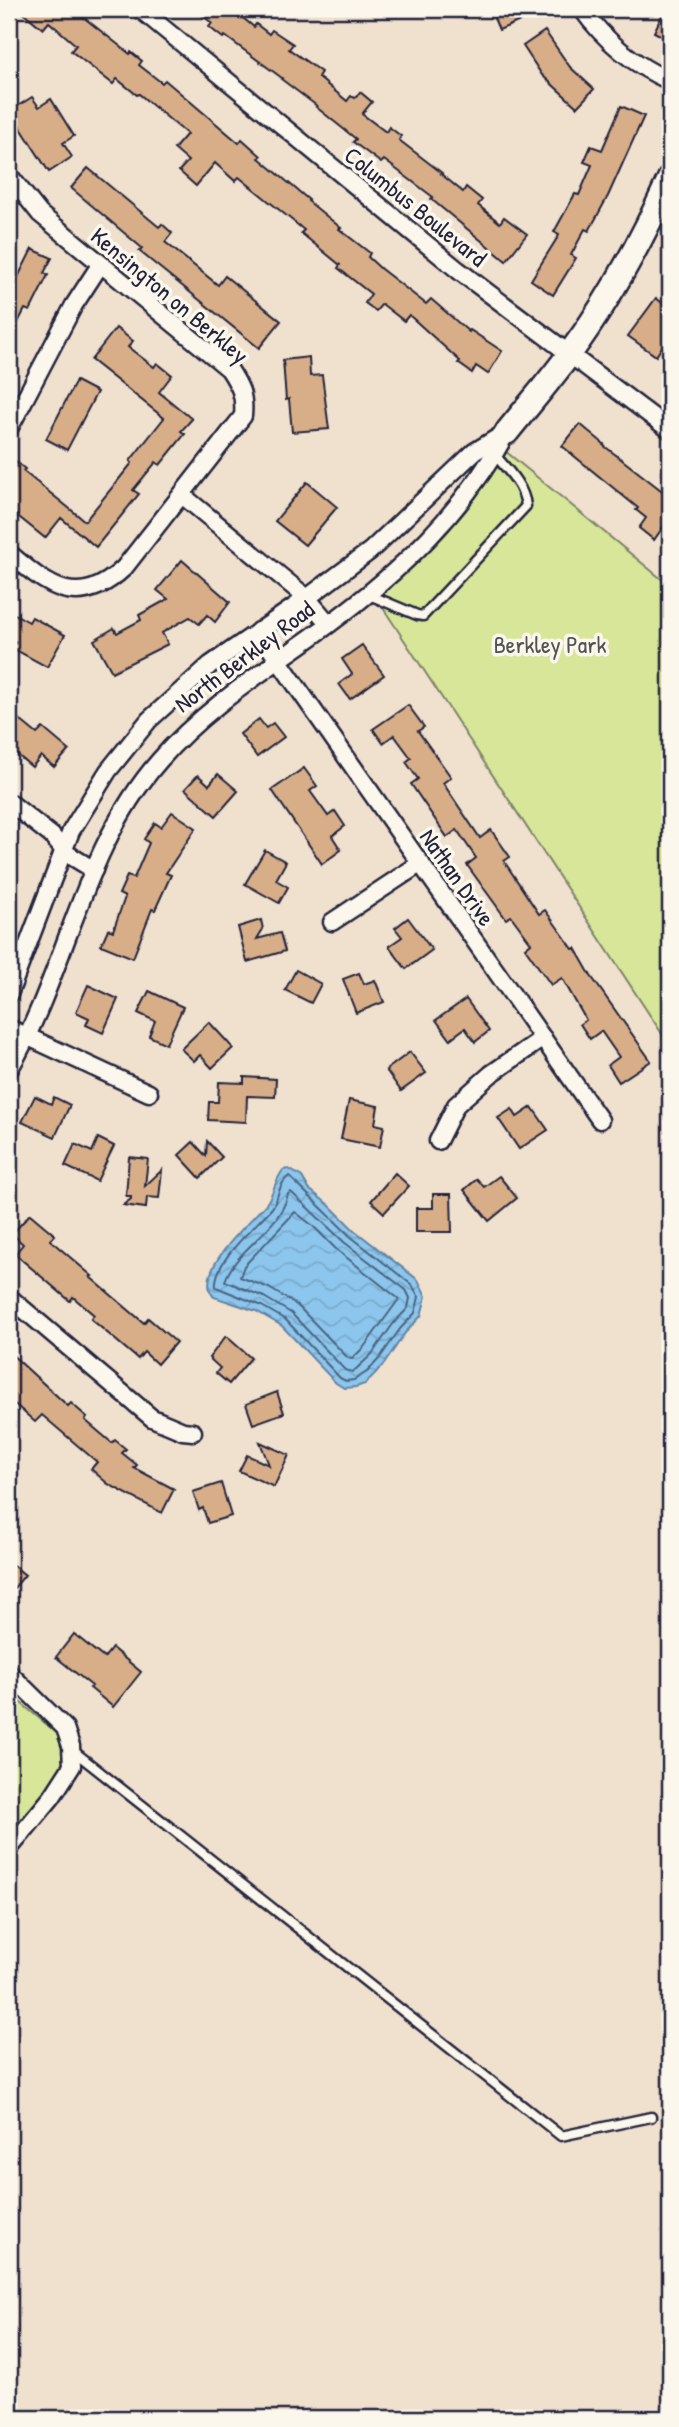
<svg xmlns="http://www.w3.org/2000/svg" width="679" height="2427" viewBox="0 0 679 2427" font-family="'Patrick Hand',sans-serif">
  <defs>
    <pattern id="water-waves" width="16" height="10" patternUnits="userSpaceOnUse" patternTransform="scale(1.75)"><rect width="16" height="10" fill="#8cc6ec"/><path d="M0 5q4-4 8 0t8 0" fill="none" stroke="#78aacb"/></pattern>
  </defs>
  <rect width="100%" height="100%" fill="#f0e1ce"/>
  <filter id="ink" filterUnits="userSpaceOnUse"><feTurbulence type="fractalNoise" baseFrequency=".0143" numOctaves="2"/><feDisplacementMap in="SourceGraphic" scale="14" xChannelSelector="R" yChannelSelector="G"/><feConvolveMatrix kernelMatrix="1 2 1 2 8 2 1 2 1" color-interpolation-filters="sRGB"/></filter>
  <g filter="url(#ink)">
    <g fill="#d8e699" stroke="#7d846a" stroke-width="2">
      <polygon points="499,446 670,586 670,1046 372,591 399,567"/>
      <polygon points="9,1693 64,1739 65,1766 9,1840"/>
    </g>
    <path fill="url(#water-waves)" stroke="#6284a5" stroke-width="2" d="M289 1169 302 1177 309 1189 329 1205 354 1230 418 1280 426 1296 421 1316 405 1333 384 1364 365 1384 356 1387 344 1388 336 1383 282 1326 256 1311 214 1297C192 1272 250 1222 266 1204 274 1193 274 1182 283 1170Z"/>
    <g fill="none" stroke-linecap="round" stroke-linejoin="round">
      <g stroke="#4c6482" stroke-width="2">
        <path d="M289 1176 350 1236 412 1285 419 1297 415 1313 400 1329 379 1359 367 1372 354 1380 346 1381 340 1378 286 1320 260 1305 216 1287C213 1261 255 1227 272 1208 279 1198 278 1184 289 1176Z"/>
        <path d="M291 1192 344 1242 406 1290 410 1298 408 1308 393 1324 372 1354 353 1372 345 1370 291 1313 264 1297 225 1281C237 1247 280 1230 288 1194Z"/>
        <polygon points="295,1212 312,1225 337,1250 399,1299 364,1347 352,1359 348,1358 297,1305 269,1288 240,1277 244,1266"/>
      </g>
    </g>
    <g fill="#d7ae88" stroke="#22223b" stroke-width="2">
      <polygon points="19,9 73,9 130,54 131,52 142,61 139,65 162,83 165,80 239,143 242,139 261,156 259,158 309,200 308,201 341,228 339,229 370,253 368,257 381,269 426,304 431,299 469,332 470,330 502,351 488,374 476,366 472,373 458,363 460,361 409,315 404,321 382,304 376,311 365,303 371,294 338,268 340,265 301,233 304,230 239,177 235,181 215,163 196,186 179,171 188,161 174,149 187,134 139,94 137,95 117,79 113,84 90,66 71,51 76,45 49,22 43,29"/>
      <polygon points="194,9 232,9 254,27 256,24 269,34 272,30 293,44 289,49 321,72 318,77 347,101 351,96 355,98 360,92 372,102 362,114 386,132 389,127 401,136 399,140 442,173 441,174 463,192 466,187 482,200 478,205 500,223 504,217 527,234 506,261 431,199 433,197 384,160 381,163 353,142 356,139 316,107 317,106 281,79 282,78 225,36 223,38 209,27 212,23"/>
      <polygon points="490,9 548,9 499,30"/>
      <polygon points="665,9 670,9 670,40 654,32"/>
      <polygon points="545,31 570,67 594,89 577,107 542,75 523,46"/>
      <polygon points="32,97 39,107 51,99 74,136 63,143 72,157 49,172 10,111"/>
      <polygon points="621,106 644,116 608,196 589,231 585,229 571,255 576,258 553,295 531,280 559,235 554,232 575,194 579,195 592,165 584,162 591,146 602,150"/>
      <polygon points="88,168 159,227 162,224 172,233 165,242 218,285 225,276 281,321 259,348 139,251 142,248 71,188"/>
      <polygon points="32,249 52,258 44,273 48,275 30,311 25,309 9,340 9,295"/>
      <polygon points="656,298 670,309 670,335 656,356 628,336"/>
      <polygon points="116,328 133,341 128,347 154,367 157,363 172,375 159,392 192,419 181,431 185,434 160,465 156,462 133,490 139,494 96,547 61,518 45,538 9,509 9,460 12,463 14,460 25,469 23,471 85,521 132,463 130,461 164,418 91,360"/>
      <polygon points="309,357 310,376 322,375 329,429 292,432 289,399 286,400 283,360"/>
      <polygon points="76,381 97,392 67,450 46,439"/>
      <polygon points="580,424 604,444 603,445 670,497 670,517 654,540 639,528 646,518 636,510 638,508 562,446"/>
      <polygon points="307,482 337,507 305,545 275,521"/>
      <polygon points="182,560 230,602 215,622 207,615 199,624 190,617 162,633 168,644 112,672 94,640 114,628 117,633 141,620 139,615 168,599 157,590"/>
      <polygon points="13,613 29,622 32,617 65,635 47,667 12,648 16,642 9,638 9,621"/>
      <polygon points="362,645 384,675 350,699 339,684 352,674 342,659"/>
      <polygon points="408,705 424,727 418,731 451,777 443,783 480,838 491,830 510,857 504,861 539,914 545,910 573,949 575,948 591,976 651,1061 619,1082 608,1065 619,1057 601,1031 590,1039 580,1024 586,1020 562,978 551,985 525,948 531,943 511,916 506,919 467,865 476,858 457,830 447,837 411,784 418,779 406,762 411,758 394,735 383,743 373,729"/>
      <polygon points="9,711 37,734 43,728 69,750 54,767 41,756 32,767 9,748"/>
      <polygon points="259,719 266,728 273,723 284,737 257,757 240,734"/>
      <polygon points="304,768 317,786 310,791 328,816 335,811 345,826 332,836 341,850 322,864 272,790"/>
      <polygon points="218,774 238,791 216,816 185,789 198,775 209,785"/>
      <polygon points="172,812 196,828 166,873 171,875 155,910 152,909 133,958 101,945 108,929 113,931 125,897 119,894 127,876 134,878 149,843 144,839 155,823 161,827"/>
      <polygon points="265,850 286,862 276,880 288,887 279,903 245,884"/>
      <polygon points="408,918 432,950 406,969 389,946 402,937 395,928"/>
      <polygon points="261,920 263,929 257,939 280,933 285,951 247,962 238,927"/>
      <polygon points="296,970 321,984 311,1003 285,990"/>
      <polygon points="359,973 364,984 375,980 384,1002 356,1013 343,979"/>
      <polygon points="88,985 118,999 103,1033 86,1025 89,1018 76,1012"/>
      <polygon points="149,991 183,1007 166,1044 149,1036 155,1021 138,1013"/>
      <polygon points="466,999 489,1031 475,1042 465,1028 450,1039 436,1020"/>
      <polygon points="209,1022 233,1048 212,1068 200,1055 194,1061 181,1049"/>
      <polygon points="410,1052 426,1073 401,1091 386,1070"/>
      <polygon points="244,1077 276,1079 275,1097 247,1096 246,1122 208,1120 209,1102 218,1102 219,1082 244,1083"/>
      <polygon points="35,1096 51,1104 54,1097 70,1105 55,1137 22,1122"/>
      <polygon points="349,1100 378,1106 375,1124 384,1126 380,1147 341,1139"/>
      <polygon points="532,1107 548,1130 519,1149 498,1118 512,1109 517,1117"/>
      <polygon points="98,1138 114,1146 97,1181 65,1166 75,1144 92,1152"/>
      <polygon points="207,1141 222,1157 200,1178 179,1155 193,1142 206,1156"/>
      <polygon points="129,1157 148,1159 145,1186 162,1170 159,1198 147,1197 146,1208 123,1205 131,1199 131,1196 126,1196"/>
      <polygon points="395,1173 409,1186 384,1213 371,1201"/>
      <polygon points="499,1176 517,1198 489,1221 464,1190 477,1179 484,1187"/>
      <polygon points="433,1194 451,1194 452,1232 416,1232 416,1208 433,1208"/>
      <polygon points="30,1214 55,1235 50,1240 92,1276 90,1277 144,1323 148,1318 176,1342 157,1364 144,1352 138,1359 91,1319 94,1315 73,1297 70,1301 15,1254 23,1244 12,1234"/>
      <polygon points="226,1336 251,1358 229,1384 216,1373 220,1368 209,1358"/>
      <polygon points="9,1352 68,1406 71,1403 87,1417 85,1420 112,1443 115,1440 126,1449 122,1453 137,1465 134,1468 174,1489 162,1513 108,1484 91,1469 97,1462 42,1415 35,1422 9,1399"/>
      <polygon points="277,1392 284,1413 253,1424 246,1404"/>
      <polygon points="260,1442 289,1455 274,1487 239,1471 247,1455 269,1465"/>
      <polygon points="221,1483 231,1516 208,1523 203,1508 199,1510 193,1492"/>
      <polygon points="9,1562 25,1575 9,1594"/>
      <polygon points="74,1634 104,1658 112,1648 141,1672 113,1707 90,1688 92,1686 56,1657"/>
    </g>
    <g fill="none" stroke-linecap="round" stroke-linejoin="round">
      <defs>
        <g id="lane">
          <path d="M367 594 417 615 423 616 526 506C524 486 507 469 495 455"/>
          <polyline points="71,1749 561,2136 651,2117"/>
        </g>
        <g id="street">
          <polyline points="140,9 458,270 670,430"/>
          <path d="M582 9C604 40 635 66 670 81"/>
          <path d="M9 175 40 214 229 369C240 386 245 395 243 416L124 568C78 611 49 587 9 553"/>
          <polyline points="9,429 74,305 100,265"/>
          <polyline points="182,495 307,598 329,624"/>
          <polyline points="258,631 600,1120"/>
          <polyline points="9,802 52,836 66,853 94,870"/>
          <polyline points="332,922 421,863"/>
          <polyline points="9,994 71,831 108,771 149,720 210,665 307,598 370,551 474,452 505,433"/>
          <polyline points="9,1028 149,1093"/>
          <path d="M9 1070C67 971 82 849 159 761 207 705 270 668 328 625 400 572 464 511 507 432"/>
          <polyline points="438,1141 456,1105 491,1074 543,1038"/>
          <polyline points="9,1297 152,1418 183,1431 193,1432"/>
          <polyline points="9,1673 65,1728 71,1746 72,1766 52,1797 9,1849"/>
        </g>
        <path id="secondary" d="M507 432C527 407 549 382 568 356 609 301 642 240 670 178"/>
      </defs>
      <use href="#lane" stroke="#22223b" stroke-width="13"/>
      <use href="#street" stroke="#22223b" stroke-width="21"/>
      <use href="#secondary" stroke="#22223b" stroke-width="28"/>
      <use href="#lane" stroke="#fbf7ec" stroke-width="8"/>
      <use href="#street" stroke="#fbf7ec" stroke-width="16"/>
      <use href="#secondary" stroke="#fbf7ec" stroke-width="23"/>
    </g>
  </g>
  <g text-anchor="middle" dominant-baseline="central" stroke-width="7" stroke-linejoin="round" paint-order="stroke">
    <g font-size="24" fill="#22223b" stroke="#fbf7ec">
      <text transform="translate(416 206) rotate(39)">Columbus Boulevard</text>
      <text transform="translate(170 295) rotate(40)">Kensington on Berkley</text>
      <text transform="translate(244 656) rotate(-37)">North Berkley Road</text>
      <text transform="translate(458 877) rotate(55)">Nathan Drive</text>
    </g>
    <g font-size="24" fill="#505352" stroke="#fbf7ec">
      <text x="550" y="644">Berkley Park</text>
    </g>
  </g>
  <rect width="679" height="2427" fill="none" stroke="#fbf7ec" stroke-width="35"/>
  <rect x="18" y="18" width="644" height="2392" fill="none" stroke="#22223b" stroke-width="2.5" filter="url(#ink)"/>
</svg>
